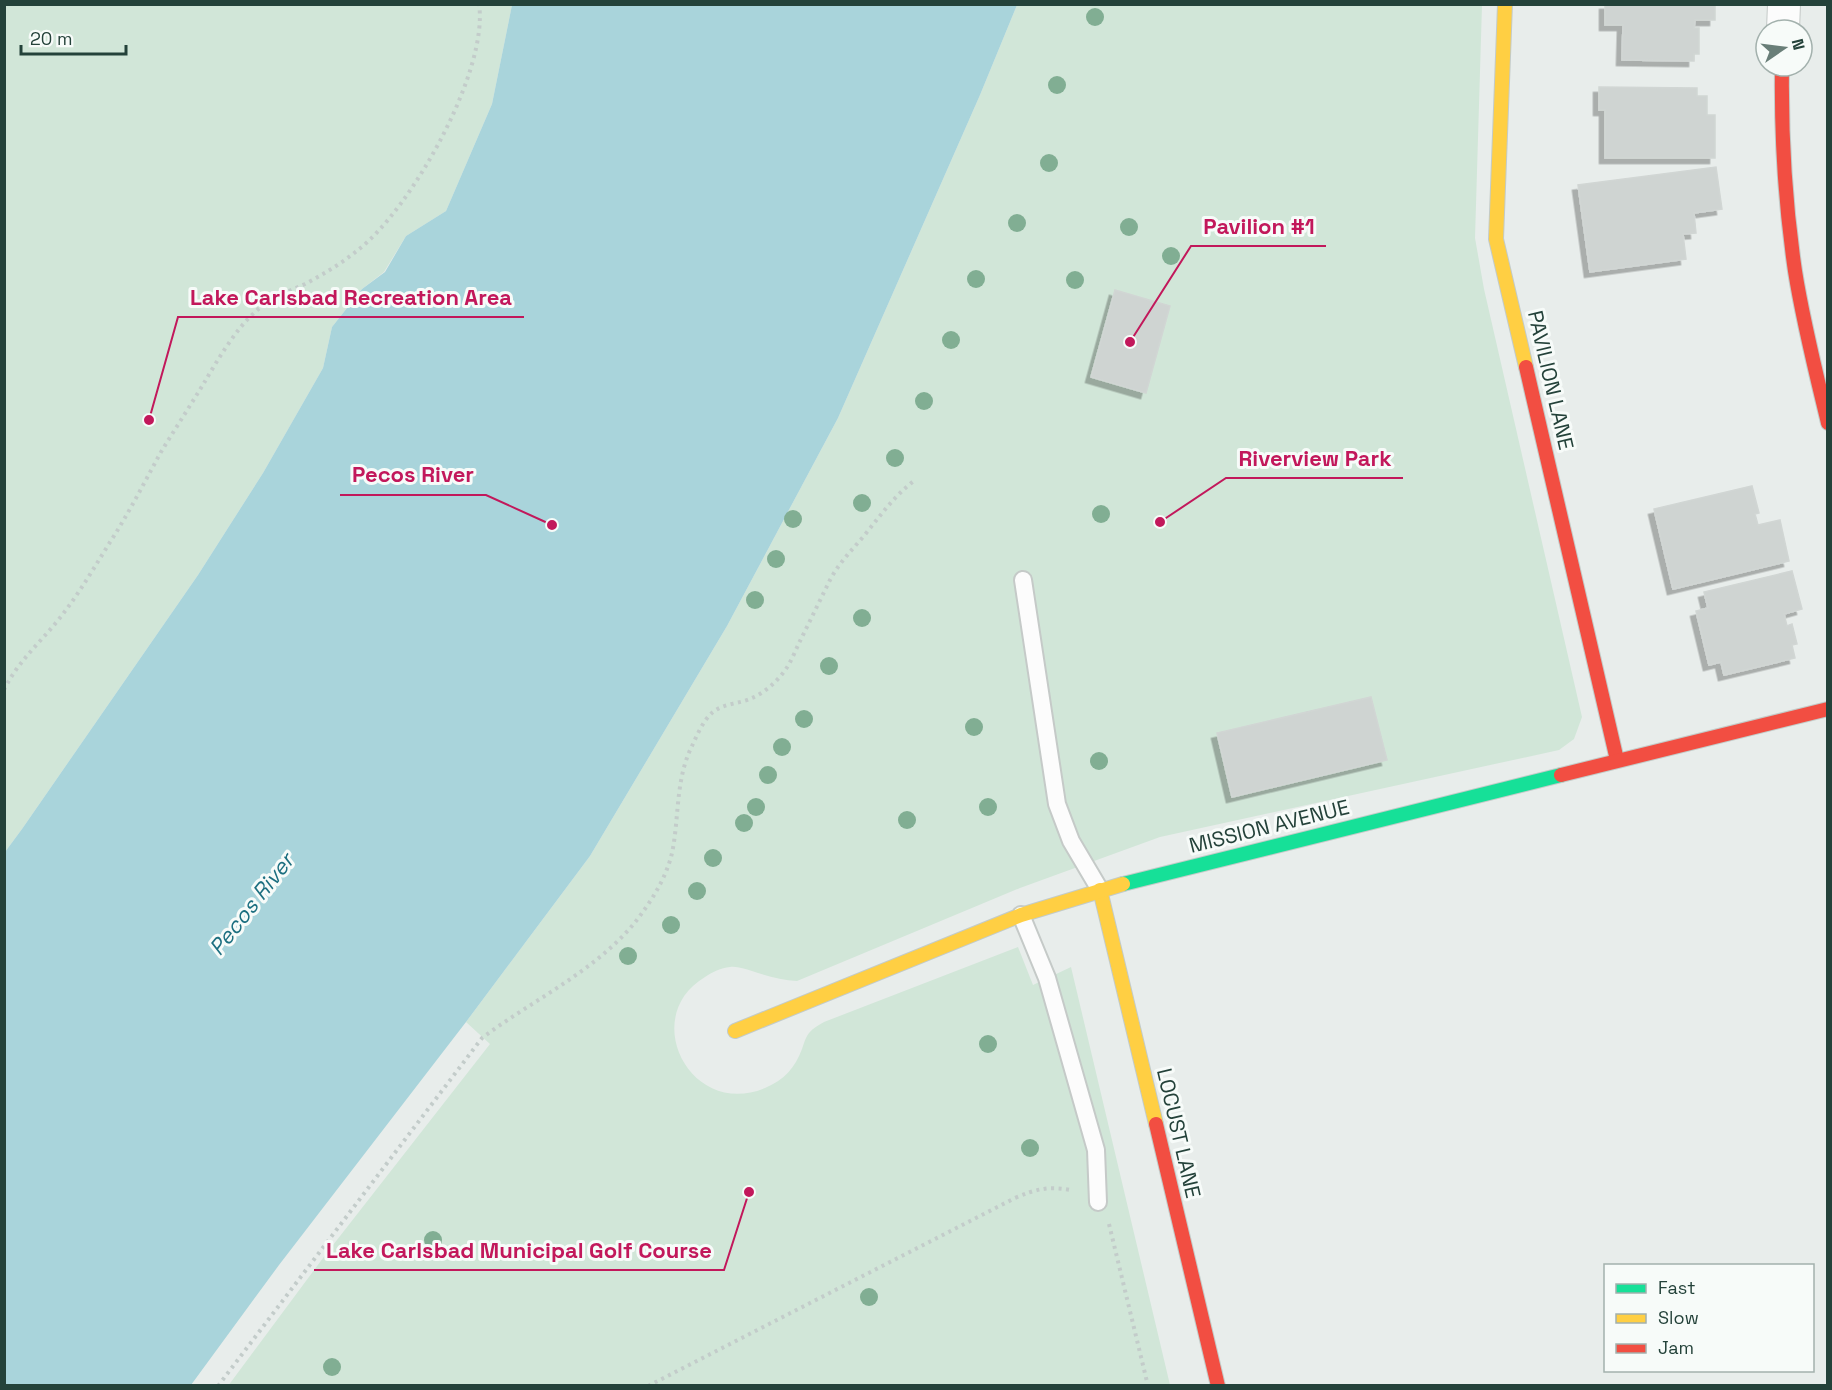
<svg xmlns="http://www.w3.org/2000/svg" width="1832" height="1390" viewBox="0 0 1832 1390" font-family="'Space Grotesk',sans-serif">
  <defs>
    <filter id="shadow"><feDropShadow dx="-5.5" dy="5.5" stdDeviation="0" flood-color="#0004"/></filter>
  </defs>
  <rect width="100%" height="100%" fill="#e8edeb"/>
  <g fill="#d1e6d8">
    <polygon points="5,5 512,5 492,104 446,211 406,236 384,272 362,289 332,327 323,368 263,473 198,575 22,829 5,852"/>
    <path d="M1017 5H1482L1475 238 1484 289 1582 717 1574 739 1559 750 1160 837 1020 888 797 981C782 980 767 976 752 971 745 969 737 966 730 967 721 968 712 972 705 977 638 1017 691 1119 765 1088 784 1080 795 1068 802 1049 804 1044 805 1038 809 1033 813 1028 819 1025 824 1022L1018 947 1033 985 1071 967 1170 1385 228 1386 326 1254 490 1044 466 1022 590 856 727 626 838 418 980 95Z"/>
  </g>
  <polygon fill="#a9d4db" points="512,5 1017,5 980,95 838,418 727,626 590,856 466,1022 279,1265 191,1385 5,1385 5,852 22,829 198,575 263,473 323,368 332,327 362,289 385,272 406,236 446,211 492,104"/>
  <g fill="#cfd4d2" stroke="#d1d6d4" stroke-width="1.5" filter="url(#shadow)">
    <polygon points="1605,4 1715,4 1715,20 1695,20 1694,28 1699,28 1699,54 1694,54 1694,61 1622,60 1623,25 1605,25"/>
    <polygon points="1599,87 1697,88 1697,96 1707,96 1707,115 1715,115 1715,158 1605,158 1605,110 1599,110"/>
    <polygon points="1716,167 1722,209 1694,213 1696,233 1683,234 1686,259 1590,272 1578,185"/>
    <polygon points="1115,290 1170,306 1146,393 1091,377"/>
    <polygon points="1752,486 1759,513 1755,514 1758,525 1780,520 1789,561 1673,589 1654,509"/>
    <polygon points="1792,571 1802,609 1784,614 1787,626 1792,624 1797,644 1792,645 1795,658 1724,675 1721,662 1709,665 1696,611 1708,608 1704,592"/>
    <polygon points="1371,697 1387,760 1232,797 1217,733"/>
  </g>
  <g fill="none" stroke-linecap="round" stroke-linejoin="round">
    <defs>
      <g id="lane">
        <polyline points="1023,580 1057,804 1071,841 1100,890"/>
        <polyline points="1021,915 1047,978 1096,1150 1098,1202"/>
      </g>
      <polyline id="street" points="1783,30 1784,4"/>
      <polyline id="fast" points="1123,884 1561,775"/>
      <g id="slow">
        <polyline points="1505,4 1496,239 1526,367"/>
        <polyline points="1100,890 1156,1124"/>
        <polyline points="735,1031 1021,915 1123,884"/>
      </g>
      <g id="jam">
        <path d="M1782 66C1781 135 1785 203 1795 271 1803 322 1816 373 1828 423"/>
        <polyline points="1526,367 1617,760"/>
        <polyline points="1561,775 1828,709"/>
        <polyline points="1156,1124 1218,1386"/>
      </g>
    </defs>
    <use href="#lane" stroke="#c5cac8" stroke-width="20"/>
    <use href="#street" stroke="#c5cac8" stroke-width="34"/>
    <use href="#fast" stroke="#c3cbc8" stroke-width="16"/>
    <use href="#slow" stroke="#c3cbc8" stroke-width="16"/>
    <use href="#jam" stroke="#c3cbc8" stroke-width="16"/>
    <g stroke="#c3ccca" stroke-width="4" stroke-dasharray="3 4.5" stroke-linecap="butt">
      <path d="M4 690C18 661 40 643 59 619 79 594 95 566 112 539 130 511 145 481 161 452 175 429 190 406 204 383 217 361 235 330 254 313 268 299 287 292 305 284 324 274 342 263 358 250 411 209 489 71 479 4"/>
      <polyline points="1109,1224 1148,1386"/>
      <path d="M218 1386 482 1038C535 998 603 968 642 913 656 894 669 871 673 848 679 814 676 778 692 746 697 735 704 719 713 712 724 703 740 704 752 698 764 693 775 683 783 673 791 663 795 651 800 641 810 621 820 600 830 580 839 563 851 551 863 537 880 516 894 496 915 480"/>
      <path d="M648 1386 1015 1198C1036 1189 1048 1186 1071 1190"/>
    </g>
    <use href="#lane" stroke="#fcfcfc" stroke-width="16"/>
    <use href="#street" stroke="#fcfcfc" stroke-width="32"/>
    <use href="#fast" stroke="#16e098" stroke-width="14"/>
    <use href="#slow" stroke="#ffcf43" stroke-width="14"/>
    <use href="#jam" stroke="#f24e42" stroke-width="14"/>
  </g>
  <g fill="#81ae93">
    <circle cx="1095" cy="17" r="9"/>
    <circle cx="1057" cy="85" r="9"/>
    <circle cx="1049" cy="163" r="9"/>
    <circle cx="1017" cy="223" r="9"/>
    <circle cx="1129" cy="227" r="9"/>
    <circle cx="1171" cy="256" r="9"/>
    <circle cx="976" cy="279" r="9"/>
    <circle cx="1075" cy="280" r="9"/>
    <circle cx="951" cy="340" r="9"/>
    <circle cx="924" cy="401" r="9"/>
    <circle cx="895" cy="458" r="9"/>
    <circle cx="862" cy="503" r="9"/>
    <circle cx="1101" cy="514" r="9"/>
    <circle cx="793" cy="519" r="9"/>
    <circle cx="776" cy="559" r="9"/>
    <circle cx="755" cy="600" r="9"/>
    <circle cx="862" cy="618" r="9"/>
    <circle cx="829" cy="666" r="9"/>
    <circle cx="804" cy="719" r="9"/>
    <circle cx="974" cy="727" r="9"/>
    <circle cx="782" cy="747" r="9"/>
    <circle cx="1099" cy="761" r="9"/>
    <circle cx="768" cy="775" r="9"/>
    <circle cx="756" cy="807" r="9"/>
    <circle cx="988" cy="807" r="9"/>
    <circle cx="907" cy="820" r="9"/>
    <circle cx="744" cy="823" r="9"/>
    <circle cx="713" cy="858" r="9"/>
    <circle cx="697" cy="891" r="9"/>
    <circle cx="671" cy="925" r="9"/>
    <circle cx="628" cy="956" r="9"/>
    <circle cx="988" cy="1044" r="9"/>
    <circle cx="1030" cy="1148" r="9"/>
    <circle cx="433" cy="1240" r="9"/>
    <circle cx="869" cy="1297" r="9"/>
    <circle cx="332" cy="1367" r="9"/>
  </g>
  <g text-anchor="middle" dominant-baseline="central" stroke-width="6" stroke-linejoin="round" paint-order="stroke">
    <g font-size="21" fill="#24423a" stroke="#f7fbf9">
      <text transform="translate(1551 380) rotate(77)">PAVILION LANE</text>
      <text transform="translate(1269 826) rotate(-14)">MISSION AVENUE</text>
      <text transform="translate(1179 1133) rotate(77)">LOCUST LANE</text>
    </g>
    <g font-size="22" font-style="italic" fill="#1c6f80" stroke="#f7fbf9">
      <text transform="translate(251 904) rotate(-52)">Pecos River</text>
    </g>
  </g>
  <path fill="none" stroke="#c2185b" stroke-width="2" d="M1130 342L1191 246H1326M149 420L178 317H524M1160 522L1226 478H1403M552 525L486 495H340M749 1192L724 1270H314"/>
  <g fill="#c2185b" stroke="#f7fbf9" stroke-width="2">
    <circle cx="1130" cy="342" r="6"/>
    <circle cx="149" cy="420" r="6"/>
    <circle cx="1160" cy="522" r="6"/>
    <circle cx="552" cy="525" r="6"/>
    <circle cx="749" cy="1192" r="6"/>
  </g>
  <g font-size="22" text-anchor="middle" font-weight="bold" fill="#c2185b" stroke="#f7fbf9" stroke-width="6" stroke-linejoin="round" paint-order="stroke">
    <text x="1259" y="234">Pavilion #1</text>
    <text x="351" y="305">Lake Carlsbad Recreation Area</text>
    <text x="1315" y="466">Riverview Park</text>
    <text x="413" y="482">Pecos River</text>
    <text x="519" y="1258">Lake Carlsbad Municipal Golf Course</text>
  </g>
  <rect width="1832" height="1390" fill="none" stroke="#24423a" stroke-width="12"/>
  <rect x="1604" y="1264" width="210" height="108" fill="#f7fbf9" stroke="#a3b1ad" stroke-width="1.5"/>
  <rect x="1616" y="1284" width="30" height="9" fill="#16e098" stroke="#a3b1ad" stroke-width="1.5"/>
  <text x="1658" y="1294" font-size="18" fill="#24423a">Fast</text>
  <rect x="1616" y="1314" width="30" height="9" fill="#ffcf43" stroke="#a3b1ad" stroke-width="1.5"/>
  <text x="1658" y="1324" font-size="18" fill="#24423a">Slow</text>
  <rect x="1616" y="1344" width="30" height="9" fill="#f24e42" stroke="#a3b1ad" stroke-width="1.5"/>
  <text x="1658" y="1354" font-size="18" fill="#24423a">Jam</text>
  <g transform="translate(1784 48) rotate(76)"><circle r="28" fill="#f7fbf9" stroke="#a3b1ad" stroke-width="1.5"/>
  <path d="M0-4.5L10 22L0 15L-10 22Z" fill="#697e78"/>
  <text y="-9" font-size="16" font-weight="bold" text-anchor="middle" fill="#24423a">N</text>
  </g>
  <path d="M21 45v9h105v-9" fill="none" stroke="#24423a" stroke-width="3"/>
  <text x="30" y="45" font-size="18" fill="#24423a" stroke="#f7fbf9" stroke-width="4.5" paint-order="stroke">20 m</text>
</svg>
